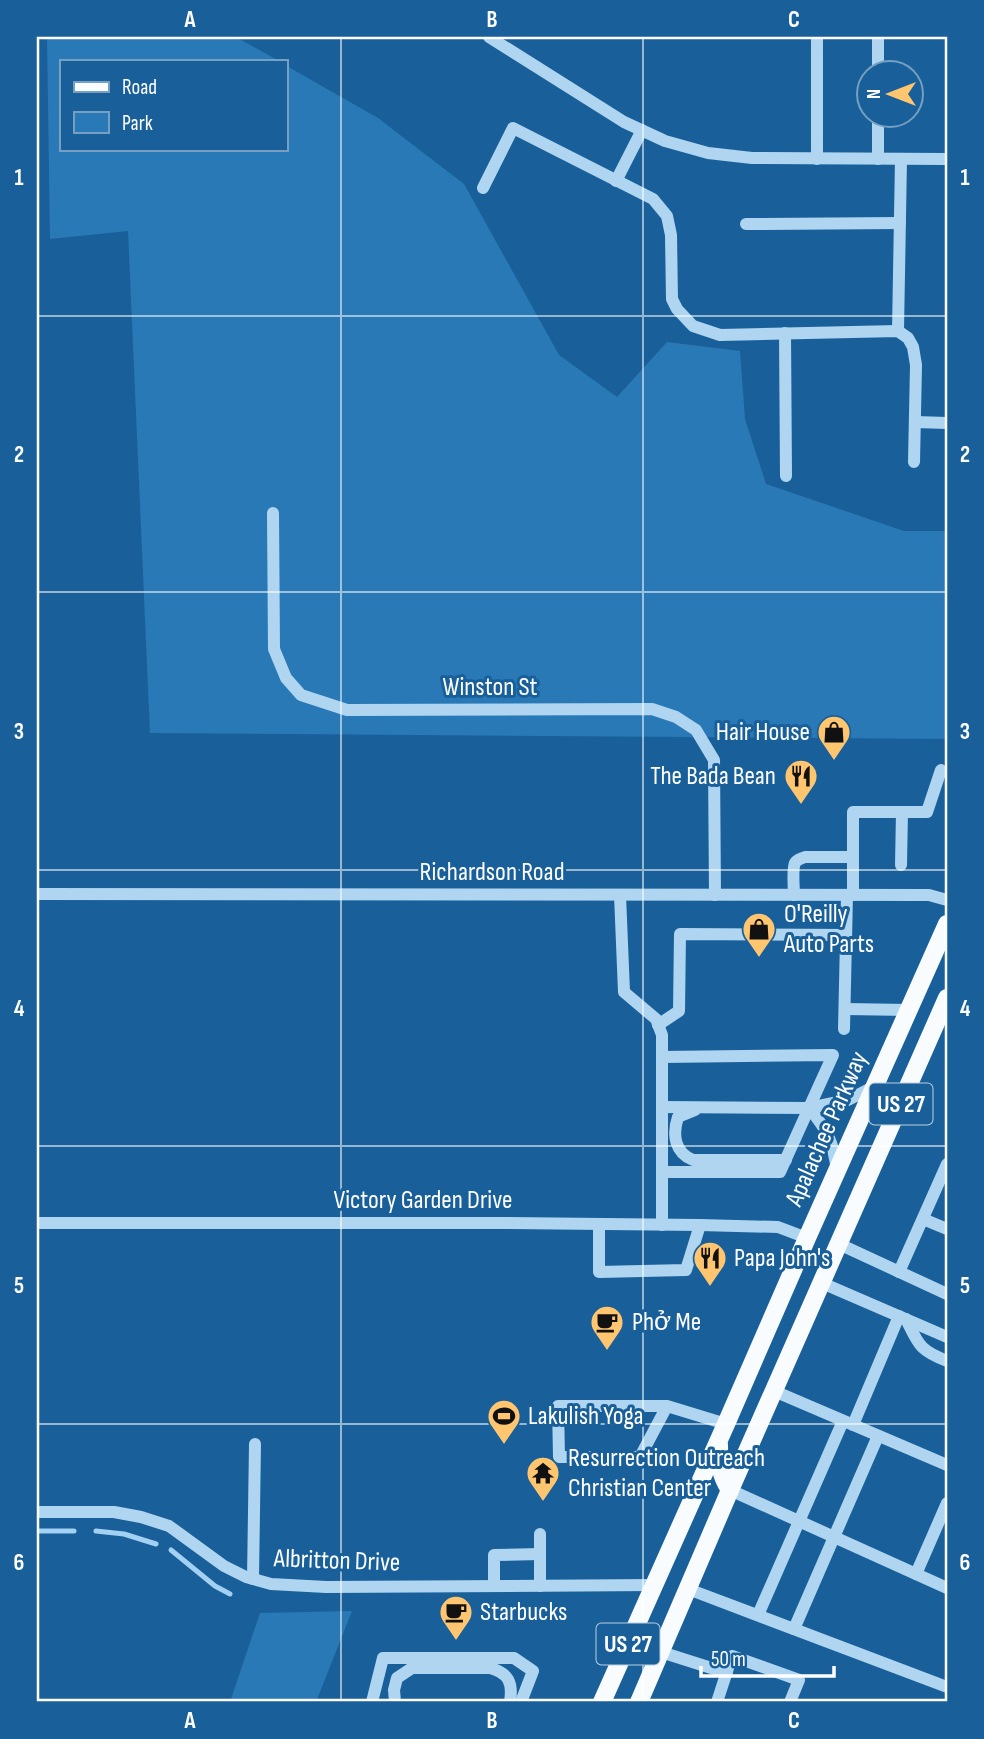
<svg xmlns="http://www.w3.org/2000/svg" width="984" height="1739" viewBox="0 0 984 1739" font-family="'Sofia Sans Condensed',sans-serif">
  <rect width="100%" height="100%" fill="#19609a"/>
  <g fill="#2979b6">
    <polygon points="47,37 236,37 279,61 61,61 61,149 285,149 285,65 378,118 464,184 559,355 617,397 667,342 740,351 745,419 766,484 904,531 947,531 947,739 150,733 128,231 50,239"/>
    <polygon points="352,1611 316,1702 230,1702 260,1613"/>
  </g>
  <g fill="none" stroke-linecap="round" stroke-linejoin="round">
    <g stroke="#a2d1f3" stroke-width="5">
      <polyline points="37,1531 74,1531"/>
      <polyline points="96,1531 124,1534 156,1544"/>
      <polyline points="171,1550 215,1586 230,1594"/>
    </g>
    <g stroke="#afd5f1" stroke-width="12">
      <polyline points="489,37 624,122 665,141 708,153 752,158 947,159"/>
      <polyline points="817,37 817,159"/>
      <polyline points="878,74 878,37"/>
      <polyline points="878,159 878,116"/>
      <polyline points="616,181 642,130"/>
      <polyline points="483,188 513,128 653,199 667,216 671,235 672,299 677,309 693,326 720,335 898,331 908,338 913,347 916,365 914,462"/>
      <polyline points="746,224 900,223"/>
      <polyline points="898,331 901,159"/>
      <polyline points="785,333 786,476"/>
      <polyline points="915,422 947,423"/>
      <polyline points="273,513 274,649 286,678 301,695 347,710 652,709 676,717 696,730 714,760 715,895"/>
      <polyline points="901,865 902,812"/>
      <polyline points="37,894 929,895 947,900"/>
      <polyline points="620,895 624,992 656,1019 662,1035 662,1225"/>
      <path d="M794 895C794 888 792 869 795 863 797 859 801 859 805 857H853"/>
      <polyline points="853,895 853,812 927,812 941,770"/>
      <polyline points="845,1009 909,1010"/>
      <polyline points="658,1025 679,1011 680,934 846,935"/>
      <polyline points="844,1029 847,895"/>
      <polyline points="662,1057 833,1055 780,1172 662,1172"/>
      <polyline points="662,1107 809,1108 848,1100 875,1086"/>
      <path d="M809 1108C828 1131 833 1141 837 1171"/>
      <path d="M695 1110 678 1117C672 1135 675 1153 693 1160H786"/>
      <polyline points="923,1219 947,1229"/>
      <polyline points="37,1223 507,1223 700,1225 778,1227 807,1238"/>
      <polyline points="599,1224 599,1272 686,1270 700,1225"/>
      <polyline points="839,1244 947,1294"/>
      <polyline points="899,1272 947,1164"/>
      <polyline points="822,1283 947,1337"/>
      <path d="M906 1319C919 1345 919 1350 947 1361"/>
      <polyline points="774,1391 947,1465"/>
      <polyline points="667,1406 640,1457 559,1457 558,1406 667,1406 726,1424"/>
      <polyline points="853,1425 899,1316"/>
      <polyline points="730,1490 947,1588"/>
      <polyline points="37,1512 114,1512 141,1517 169,1526 224,1566 246,1577 271,1584 326,1587 654,1585"/>
      <polyline points="540,1534 540,1586"/>
      <polyline points="916,1574 947,1503"/>
      <polyline points="253,1579 255,1444"/>
      <polyline points="494,1586 494,1555 540,1554"/>
      <polyline points="688,1589 947,1687"/>
      <polyline points="758,1615 843,1421"/>
      <polyline points="794,1629 878,1436"/>
      <polyline points="661,1652 727,1673"/>
      <polyline points="372,1702 383,1658 514,1658 533,1671 521,1702"/>
      <path d="M395 1702 394 1690 397 1678 412 1668H490C509 1673 513 1683 510 1702"/>
      <polyline points="717,1702 732,1656 799,1680 790,1702"/>
    </g>
    <g stroke="#f9fcff" stroke-width="18">
      <path d="M719 1445C719 1463 720 1475 730 1490"/>
      <polyline points="602,1702 726,1424 807,1238 947,924"/>
      <polyline points="639,1702 730,1490 947,998"/>
    </g>
  </g>
  <path fill="none" stroke="#fff" stroke-width="2" stroke-opacity="0.55" d="M341 37V1702M643 37V1702M37 316H947M37 592H947M37 870H947M37 1146H947M37 1424H947"/>
  <defs>
    <symbol id="shop-pin" viewBox="-11 -11 22 30"><path d="M0 17L-7.5 6A9.5 9.5 0 1 1 7.5 6Z" fill="#ffc56f" stroke="#19609a"/><path d="M-5-2.5h2.3a2.7 3.5 0 0 1 5.4 0H5L5.5 6h-11ZM-1.5-2.5h3a1.5 2.3 0 0 0-3 0Z" fill="#111"/></symbol>
    <symbol id="restaurant-pin" viewBox="-11 -11 22 30"><path d="M0 17L-7.5 6A9.5 9.5 0 1 1 7.5 6Z" fill="#ffc56f" stroke="#19609a"/><path d="M-5-6h1v4h1v-4h1v4h1v-4h1v5L-1.5 .5V6h-2V.5L-5-1ZM5-6V6H3V1.5H1.5Q1.5-4 5-6Z" fill="#111"/></symbol>
    <symbol id="cafe-pin" viewBox="-11 -11 22 30"><path d="M0 17L-7.5 6A9.5 9.5 0 1 1 7.5 6Z" fill="#ffc56f" stroke="#19609a"/><path d="M-5.5-4.5H6V0H3Q3 3.5 0 3.5H-2.5Q-5.5 3.5-5.5 0ZM3-3.2v2h1.7v-2ZM-6 4.5H4V6H-6Z" fill="#111"/></symbol>
    <symbol id="stadium-pin" viewBox="-11 -11 22 30"><path d="M0 17L-7.5 6A9.5 9.5 0 1 1 7.5 6Z" fill="#ffc56f" stroke="#19609a"/><path d="M0-5a6.5 5 0 1 0 0 10a6.5 5 0 1 0 0-10ZM-3.5-1.8h7v3.6h-7Z" fill="#111"/></symbol>
    <symbol id="temple-pin" viewBox="-11 -11 22 30"><path d="M0 17L-7.5 6A9.5 9.5 0 1 1 7.5 6Z" fill="#ffc56f" stroke="#19609a"/><path d="M0-6L5-2H3V0L6.5 2.5H4V6H1.5V3h-3V6H-4V2.5H-6.5L-3 0V-2H-5Z" fill="#111"/></symbol>
  </defs>
  <g fill-rule="evenodd">
    <use href="#shop-pin" x="815" y="713" width="38" height="52"/>
    <use href="#restaurant-pin" x="782" y="757" width="38" height="52"/>
    <use href="#shop-pin" x="740" y="910" width="38" height="52"/>
    <use href="#restaurant-pin" x="691" y="1239" width="38" height="52"/>
    <use href="#cafe-pin" x="588" y="1303" width="38" height="52"/>
    <use href="#stadium-pin" x="485" y="1397" width="38" height="52"/>
    <use href="#temple-pin" x="524" y="1454" width="38" height="52"/>
    <use href="#cafe-pin" x="437" y="1593" width="38" height="52"/>
  </g>
  <g text-anchor="middle" dominant-baseline="central" stroke-width="6" stroke-linejoin="round" paint-order="stroke">
    <g fill="#19609a" stroke="#bacfe1" stroke-width="2">
      <rect x="869.5" y="1083.5" width="63" height="41" rx="5"/>
      <rect x="596.5" y="1623.5" width="63" height="41" rx="5"/>
    </g>
    <g font-size="24" font-weight="bold" fill="#fff">
      <text x="901" y="1104">US 27</text>
      <text x="628" y="1644">US 27</text>
    </g>
    <g font-size="26" fill="#fff" stroke="#19609a">
      <text x="490" y="687">Winston St</text>
      <text x="492" y="872">Richardson Road</text>
      <text transform="translate(827 1129) rotate(-66)">Apalachee Parkway</text>
      <text x="423" y="1200">Victory Garden Drive</text>
      <text transform="translate(337 1561) rotate(2)">Albritton Drive</text>
    </g>
    <g font-size="26" fill="#fff" stroke="#19609a" text-anchor="start">
      <text x="810" y="732" text-anchor="end">Hair House</text>
      <text x="776" y="776" text-anchor="end">The Bada Bean</text>
      <text x="784" y="914">O'Reilly<tspan x="784" dy="30">Auto Parts</tspan></text>
      <text x="734" y="1258">Papa John's</text>
      <text x="632" y="1322">Phở Me</text>
      <text x="528" y="1416">Lakulish Yoga</text>
      <text x="568" y="1458">Resurrection Outreach<tspan x="568" dy="30">Christian Center</tspan></text>
      <text x="480" y="1612">Starbucks</text>
    </g>
  </g>
  <rect width="984" height="1739" fill="none" stroke="#19609a" stroke-width="77"/>
  <rect x="60" y="60" width="228" height="91" fill="#19609a" stroke="#75a0c2" stroke-width="2"/>
  <rect x="74" y="82" width="35" height="10" fill="#f9fcff" stroke="#75a0c2" stroke-width="2"/>
  <text x="122" y="94" font-size="21" fill="#ffffff">Road</text>
  <rect x="74" y="112" width="35" height="21" fill="#2979b6" stroke="#75a0c2" stroke-width="2"/>
  <text x="122" y="130" font-size="21" fill="#ffffff">Park</text>
  <g transform="translate(890 94) rotate(270)"><circle r="33" fill="#19609a" stroke="#75a0c2" stroke-width="2"/>
  <path d="M0-5L12 26L0 18L-12 26Z" fill="#ffc56f"/>
  <text y="-10" font-size="19" font-weight="bold" text-anchor="middle" fill="#ffffff">N</text>
  </g>
  <path d="M701 1666v10h133v-10" fill="none" stroke="#ffffff" stroke-width="3.5"/>
  <text x="711" y="1666" font-size="21" fill="#ffffff" stroke="#19609a" stroke-width="5" paint-order="stroke">50 m</text>
  <rect x="38" y="38" width="908" height="1662" fill="none" stroke="#fff" stroke-width="2.5"/>
  <g font-size="23" text-anchor="middle" font-weight="bold" fill="#fff">
    <text x="190" y="27">A</text>
    <text x="492" y="27">B</text>
    <text x="794" y="27">C</text>
    <text x="19" y="185">1</text>
    <text x="965" y="185">1</text>
    <text x="19" y="462">2</text>
    <text x="965" y="462">2</text>
    <text x="19" y="739">3</text>
    <text x="965" y="739">3</text>
    <text x="19" y="1016">4</text>
    <text x="965" y="1016">4</text>
    <text x="19" y="1293">5</text>
    <text x="965" y="1293">5</text>
    <text x="19" y="1570">6</text>
    <text x="965" y="1570">6</text>
    <text x="190" y="1728">A</text>
    <text x="492" y="1728">B</text>
    <text x="794" y="1728">C</text>
  </g>
</svg>
